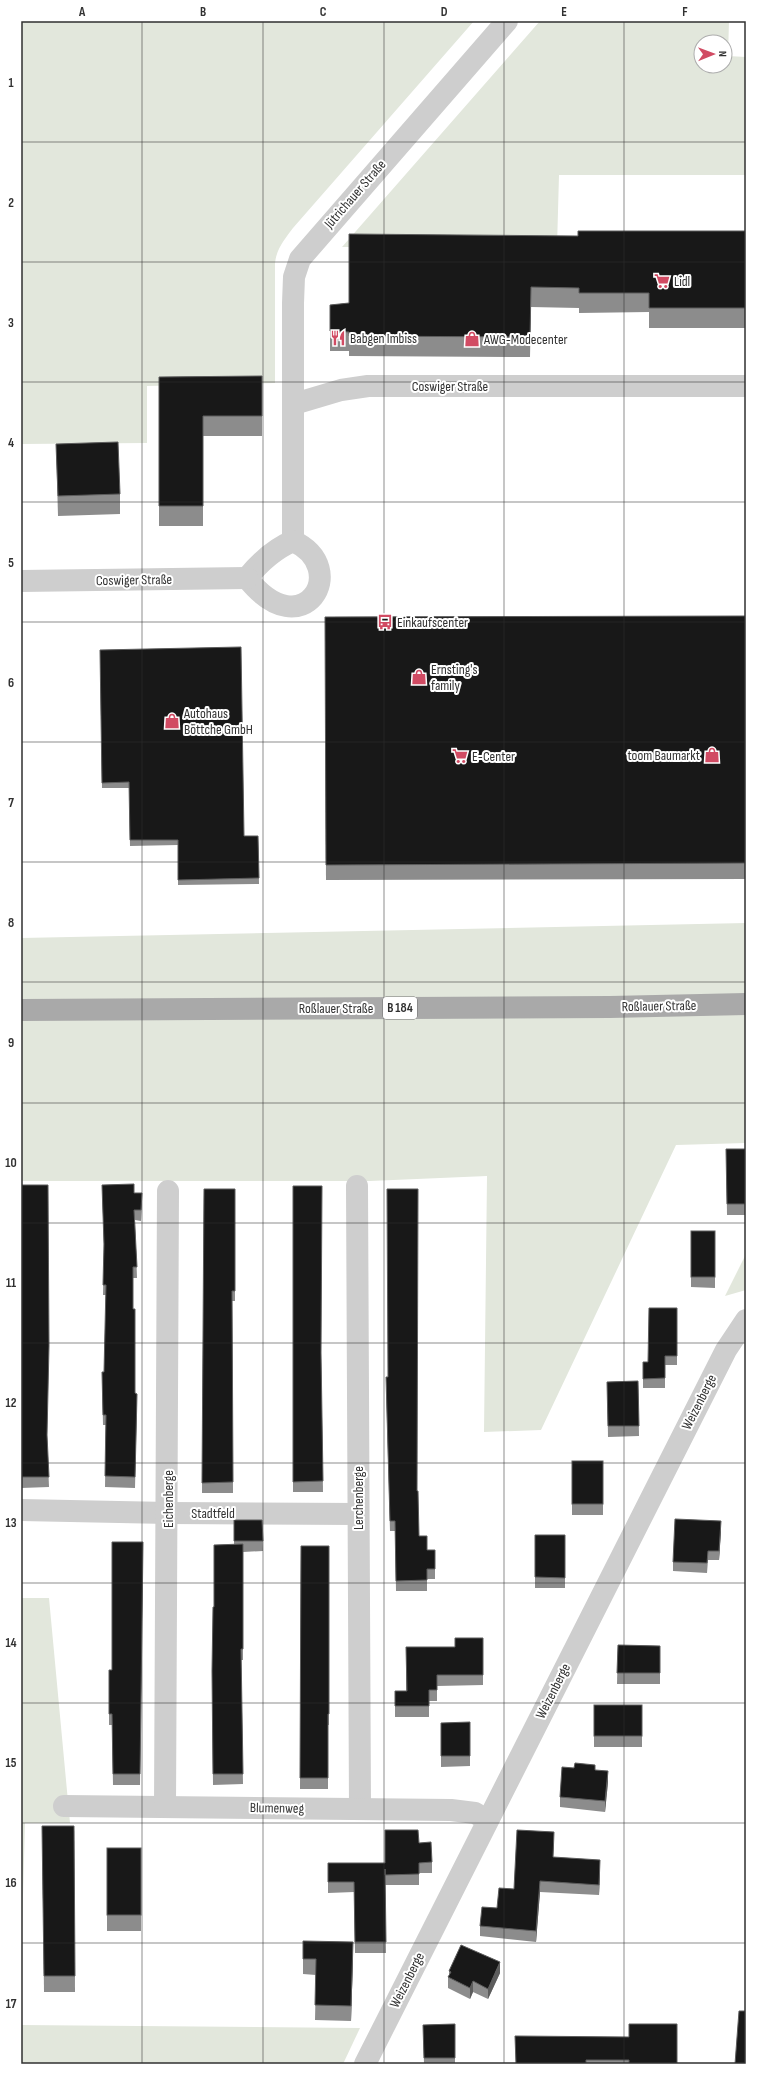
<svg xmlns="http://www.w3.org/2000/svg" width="767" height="2085" viewBox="0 0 767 2085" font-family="'Sofia Sans Condensed',sans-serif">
  <rect width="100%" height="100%" fill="#fff"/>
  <g fill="#e2e7dc" fill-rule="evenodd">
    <path d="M21 21H474L293 228C285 239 276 249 275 264V383L147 386V443L21 444Z"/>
    <path d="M540 21H729L728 56 746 57V175H559L557 247H342ZM701 42H725V66H701Z"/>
    <polygon points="746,923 746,1143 676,1145 541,1430 484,1432 487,1176 370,1181 21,1181 21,938"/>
    <polygon points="746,1254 746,1290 725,1296"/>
    <polygon points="21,1598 49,1598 70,1823 25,1823 21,1968"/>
    <polygon points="21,2025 360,2028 343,2064 21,2064"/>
  </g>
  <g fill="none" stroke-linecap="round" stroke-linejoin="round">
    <g stroke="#cecece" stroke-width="22">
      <polyline points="294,404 341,390 368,386 746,386"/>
      <polyline points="293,541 293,303 294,277 300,259 507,21"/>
      <path d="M293 541C352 568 303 649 247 578 260 562 274 549 293 541Z"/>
      <polyline points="21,581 247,578"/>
      <polyline points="357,1186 360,1809"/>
      <polyline points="21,1510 168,1513 358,1514"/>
      <polyline points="64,1806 451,1810 475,1813 487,1820"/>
      <polyline points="165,1807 168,1191"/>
      <polyline points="365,2064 726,1350 746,1320"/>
    </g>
    <polyline stroke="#a9a9a9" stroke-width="22" points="21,1010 610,1007 746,1004"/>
  </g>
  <g fill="#8c8c8c">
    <polygon points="746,231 746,328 649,328 649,312 579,313 579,308 531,307 530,357 349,356 349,351 330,351 330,305 349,303 578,236"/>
    <polygon points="262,376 262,436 203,436 203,526 159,526 159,377"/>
    <polygon points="56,444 120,494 120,514 58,516"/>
    <polygon points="746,616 746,879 326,880 325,617"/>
    <polygon points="100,650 244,836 258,836 259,884 178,885 178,845 130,846 129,788 102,788"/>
    <polygon points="726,1149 746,1149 746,1215 727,1215"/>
    <polygon points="21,1185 47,1438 49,1487 21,1488"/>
    <polygon points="102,1185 134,1193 142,1204 141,1221 135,1220 137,1278 133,1278 133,1309 135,1393 137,1404 135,1488 105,1487 106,1425 103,1425 102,1382 104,1372 106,1295 103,1295 104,1250"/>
    <polygon points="293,1186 321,1357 323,1492 293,1492"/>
    <polygon points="204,1189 235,1189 235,1301 232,1301 233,1493 202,1493"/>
    <polygon points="691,1231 715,1231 715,1288 691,1287"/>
    <polygon points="677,1308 677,1365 665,1365 665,1388 643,1388 643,1362 648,1362"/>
    <polygon points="638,1381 639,1436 608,1437 607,1382"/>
    <polygon points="386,1388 417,1491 419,1536 427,1550 435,1550 435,1579 427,1579 427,1591 396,1591 395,1531 390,1531"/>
    <polygon points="603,1461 603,1515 572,1515 572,1504"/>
    <polygon points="234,1520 262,1520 263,1551 243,1552 243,1660 241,1660 243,1784 213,1785 212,1671 214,1607 234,1544"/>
    <polygon points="721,1531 719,1560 708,1560 707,1573 673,1571 673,1562"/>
    <polygon points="565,1535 565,1588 535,1588 535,1577"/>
    <polygon points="143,1542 140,1785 113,1785 112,1725 109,1725 109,1670 112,1670"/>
    <polygon points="301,1546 329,1546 329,1725 328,1725 328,1789 300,1789"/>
    <polygon points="618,1645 660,1646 660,1684 617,1684"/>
    <polygon points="406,1647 483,1675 483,1685 437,1686 437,1701 429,1701 429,1717 395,1717 395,1691 406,1691"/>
    <rect x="594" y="1705" width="48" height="42"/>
    <polygon points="441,1723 470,1756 470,1766 441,1767"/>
    <polygon points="595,1770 608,1782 605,1812 560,1807 560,1797"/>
    <polygon points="42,1826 74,1826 75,1992 44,1992"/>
    <polygon points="419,1843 432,1862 432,1873 419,1873 419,1885 385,1885 385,1882 386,1953 355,1953 354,1892 328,1893 328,1863 385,1863"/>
    <polygon points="554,1843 553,1857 600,1871 599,1895 540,1892 536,1942 480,1936 480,1926 497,1908"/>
    <rect x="107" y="1848" width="34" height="83"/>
    <polygon points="303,1941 353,1958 351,2021 315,2020 316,1975 303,1974"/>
    <polygon points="449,1971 500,1973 488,1999 473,1992 470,1999 448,1988 448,1977 449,1976"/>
    <polygon points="455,2024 455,2064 424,2064 423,2025"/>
    <polygon points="515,2036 677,2064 516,2064"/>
  </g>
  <g fill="#5d5d5d">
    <polygon points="721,1521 721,1531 719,1560 719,1551"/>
    <polygon points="608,1771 608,1782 605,1812 605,1801"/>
    <polygon points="600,1860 600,1871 599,1895 599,1885"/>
    <polygon points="540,1881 540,1892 536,1942 536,1931"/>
    <polygon points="353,1942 353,1958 351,2021 351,2006"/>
    <polygon points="500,1962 500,1973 488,1999 488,1989"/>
    <polygon points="473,1981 473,1992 470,1999 470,1988"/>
  </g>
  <g fill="#181818" stroke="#5d5d5d">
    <polygon points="578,231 746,231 746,308 649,308 649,293 579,293 579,288 531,287 530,337 349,336 349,332 330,331 330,305 349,303 349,234 578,236"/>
    <polygon points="262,376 262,416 203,416 203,506 159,506 159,377"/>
    <polygon points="118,442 120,494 58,496 56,444"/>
    <polygon points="746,616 746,863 326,865 325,617"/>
    <polygon points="241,647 244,836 258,836 259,878 178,880 178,840 130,840 129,782 102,783 100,650"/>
    <polygon points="726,1149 746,1149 746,1204 727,1204"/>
    <polygon points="134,1184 134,1193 142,1193 141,1210 134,1210 137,1267 133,1267 133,1309 135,1309 135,1393 137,1394 135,1477 105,1476 106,1415 103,1415 102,1372 104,1372 106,1285 103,1285 104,1244 102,1185"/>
    <polygon points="21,1185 48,1185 49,1346 47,1435 49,1477 21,1477"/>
    <polygon points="293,1186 322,1186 321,1353 323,1481 293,1482"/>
    <polygon points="204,1189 235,1189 235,1291 232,1291 233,1482 202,1483"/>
    <polygon points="387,1189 418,1189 417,1491 418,1491 419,1536 427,1536 427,1550 435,1550 435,1569 427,1569 427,1580 396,1581 395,1521 390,1521 386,1377 388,1377"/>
    <rect x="691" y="1231" width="24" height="46"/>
    <polygon points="649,1308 677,1308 677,1356 665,1356 665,1378 643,1379 643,1362 648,1362"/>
    <polygon points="638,1381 639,1426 608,1426 607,1382"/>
    <rect x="572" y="1461" width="31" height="43"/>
    <polygon points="675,1519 721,1521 719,1551 708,1551 707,1563 673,1562"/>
    <polygon points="234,1520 262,1520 263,1541 234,1541"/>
    <polygon points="535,1535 565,1535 565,1578 535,1577"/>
    <polygon points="112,1542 143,1542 140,1774 113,1774 112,1714 109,1714 109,1670 112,1670"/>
    <polygon points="243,1544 243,1649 241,1649 243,1774 213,1774 212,1671 213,1607 214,1607 214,1545"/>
    <polygon points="301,1546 329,1546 329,1714 328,1714 328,1778 300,1778"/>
    <polygon points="455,1638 483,1638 483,1675 437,1675 437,1690 429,1690 429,1706 395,1706 395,1691 407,1691 406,1647 455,1647"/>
    <polygon points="618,1645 660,1646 660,1673 617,1673"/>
    <rect x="594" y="1705" width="48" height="31"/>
    <polygon points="470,1722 470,1756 441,1756 441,1723"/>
    <polygon points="575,1763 595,1765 595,1770 608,1771 605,1801 560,1797 562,1767 574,1768"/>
    <polygon points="42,1826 74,1826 75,1976 44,1976"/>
    <polygon points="385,1830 418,1830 419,1843 431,1842 432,1862 419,1863 419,1874 385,1875 385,1869 386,1942 355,1942 354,1882 328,1882 328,1863 385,1863"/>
    <polygon points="517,1830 554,1832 553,1857 600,1860 599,1885 540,1881 536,1931 480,1926 482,1907 497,1908 499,1888 514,1889"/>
    <rect x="107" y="1848" width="34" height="67"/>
    <polygon points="303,1941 353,1942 351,2006 315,2005 316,1959 303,1959"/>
    <polygon points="461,1945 500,1962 488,1989 473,1981 470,1988 448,1977 451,1972 449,1971"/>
    <polygon points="739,2011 746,2011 746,2064 735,2064"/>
    <polygon points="455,2024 455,2058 424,2058 423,2025"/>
    <polygon points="629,2024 677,2024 677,2064 629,2064 629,2060 586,2060 586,2064 516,2064 515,2036 629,2037"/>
  </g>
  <path fill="none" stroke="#313131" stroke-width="1" stroke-opacity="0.55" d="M142 21V2064M263 21V2064M384 21V2064M504 21V2064M624 21V2064M21 142H746M21 262H746M21 382H746M21 502H746M21 622H746M21 742H746M21 862H746M21 982H746M21 1103H746M21 1223H746M21 1343H746M21 1463H746M21 1583H746M21 1703H746M21 1823H746M21 1943H746"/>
  <defs>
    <symbol id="supermarket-bare" viewBox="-9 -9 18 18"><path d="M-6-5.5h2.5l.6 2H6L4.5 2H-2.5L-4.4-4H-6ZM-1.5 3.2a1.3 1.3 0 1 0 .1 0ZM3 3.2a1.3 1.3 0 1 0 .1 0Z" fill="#d14b63" stroke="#fff" stroke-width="2.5" paint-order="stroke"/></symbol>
    <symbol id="restaurant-bare" viewBox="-9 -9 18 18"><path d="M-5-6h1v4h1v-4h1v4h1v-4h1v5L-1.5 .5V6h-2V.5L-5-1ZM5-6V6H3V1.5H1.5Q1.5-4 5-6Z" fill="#d14b63" stroke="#fff" stroke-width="2.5" paint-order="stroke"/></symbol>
    <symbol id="shop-bare" viewBox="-9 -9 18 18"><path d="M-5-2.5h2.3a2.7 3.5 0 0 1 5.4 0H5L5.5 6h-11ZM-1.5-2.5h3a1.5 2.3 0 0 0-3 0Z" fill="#d14b63" stroke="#fff" stroke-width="2.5" paint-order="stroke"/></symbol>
    <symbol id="bus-bare" viewBox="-9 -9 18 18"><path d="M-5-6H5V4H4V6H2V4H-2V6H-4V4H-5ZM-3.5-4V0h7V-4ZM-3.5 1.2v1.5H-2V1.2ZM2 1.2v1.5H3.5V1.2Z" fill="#d14b63" stroke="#fff" stroke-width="2.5" paint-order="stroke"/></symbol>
  </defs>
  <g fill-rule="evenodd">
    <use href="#supermarket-bare" x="651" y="270" width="22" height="22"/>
    <use href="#restaurant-bare" x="327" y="327" width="22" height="22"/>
    <use href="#shop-bare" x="461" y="328" width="22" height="22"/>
    <use href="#bus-bare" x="374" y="611" width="22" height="22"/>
    <use href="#shop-bare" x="408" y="666" width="22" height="22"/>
    <use href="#shop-bare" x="161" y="710" width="22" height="22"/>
    <use href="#shop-bare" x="701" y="744" width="22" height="22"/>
    <use href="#supermarket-bare" x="449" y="745" width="22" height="22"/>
  </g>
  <g text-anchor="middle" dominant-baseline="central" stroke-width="4" stroke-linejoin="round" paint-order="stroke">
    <rect fill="#fff" stroke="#6f6f6f" stroke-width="1" x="383" y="997" width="34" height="22" rx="3"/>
    <g font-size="13" font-weight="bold" fill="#313131">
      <text x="400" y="1008">B 184</text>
    </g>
    <g font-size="14" fill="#313131" stroke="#fff">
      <text transform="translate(355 194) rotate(-49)">Jütrichauer Straße</text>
      <text x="450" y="386">Coswiger Straße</text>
      <text transform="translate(134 580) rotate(-1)">Coswiger Straße</text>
      <text transform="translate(659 1006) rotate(-1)">Roßlauer Straße</text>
      <text x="336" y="1008">Roßlauer Straße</text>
      <text transform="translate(699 1402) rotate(-63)">Weizenberge</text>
      <text transform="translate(358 1498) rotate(-90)">Lerchenberge</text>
      <text transform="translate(168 1499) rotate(-90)">Eichenberge</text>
      <text x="213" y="1513">Stadtfeld</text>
      <text transform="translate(553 1691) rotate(-63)">Weizenberge</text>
      <text transform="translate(277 1808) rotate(1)">Blumenweg</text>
      <text transform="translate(407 1980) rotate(-63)">Weizenberge</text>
    </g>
    <g font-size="14" fill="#313131" stroke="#fff" text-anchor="start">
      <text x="674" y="281">Lidl</text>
      <text x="350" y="338">Babgen Imbiss</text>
      <text x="484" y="339">AWG-Modecenter</text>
      <text x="397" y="622">Einkaufscenter</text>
      <text x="431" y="669">Ernsting's<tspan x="431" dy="16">family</tspan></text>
      <text x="184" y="713">Autohaus<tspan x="184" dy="16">Böttche GmbH</tspan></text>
      <text x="700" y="755" text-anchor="end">toom Baumarkt</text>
      <text x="472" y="756">E-Center</text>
    </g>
  </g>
  <rect width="767" height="2085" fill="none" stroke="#ffffff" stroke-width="44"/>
  <g transform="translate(713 54) rotate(89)"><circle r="19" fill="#ffffff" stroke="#adadad"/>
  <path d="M0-3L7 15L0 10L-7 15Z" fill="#d14b63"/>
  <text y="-6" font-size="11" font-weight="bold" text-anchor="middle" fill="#313131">N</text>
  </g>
  <rect x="22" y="22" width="723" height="2041" fill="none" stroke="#313131" stroke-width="1.5"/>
  <g font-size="13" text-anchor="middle" font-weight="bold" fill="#313131">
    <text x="82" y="16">A</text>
    <text x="203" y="16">B</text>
    <text x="323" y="16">C</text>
    <text x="444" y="16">D</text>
    <text x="564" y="16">E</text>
    <text x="685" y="16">F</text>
    <text x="11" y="87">1</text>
    <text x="11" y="207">2</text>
    <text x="11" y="327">3</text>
    <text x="11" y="447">4</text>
    <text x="11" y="567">5</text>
    <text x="11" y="687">6</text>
    <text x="11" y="807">7</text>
    <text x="11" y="927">8</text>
    <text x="11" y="1047">9</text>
    <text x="11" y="1167">10</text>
    <text x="11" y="1287">11</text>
    <text x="11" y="1407">12</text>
    <text x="11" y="1527">13</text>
    <text x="11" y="1647">14</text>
    <text x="11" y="1767">15</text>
    <text x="11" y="1887">16</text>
    <text x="11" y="2008">17</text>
  </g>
</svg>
